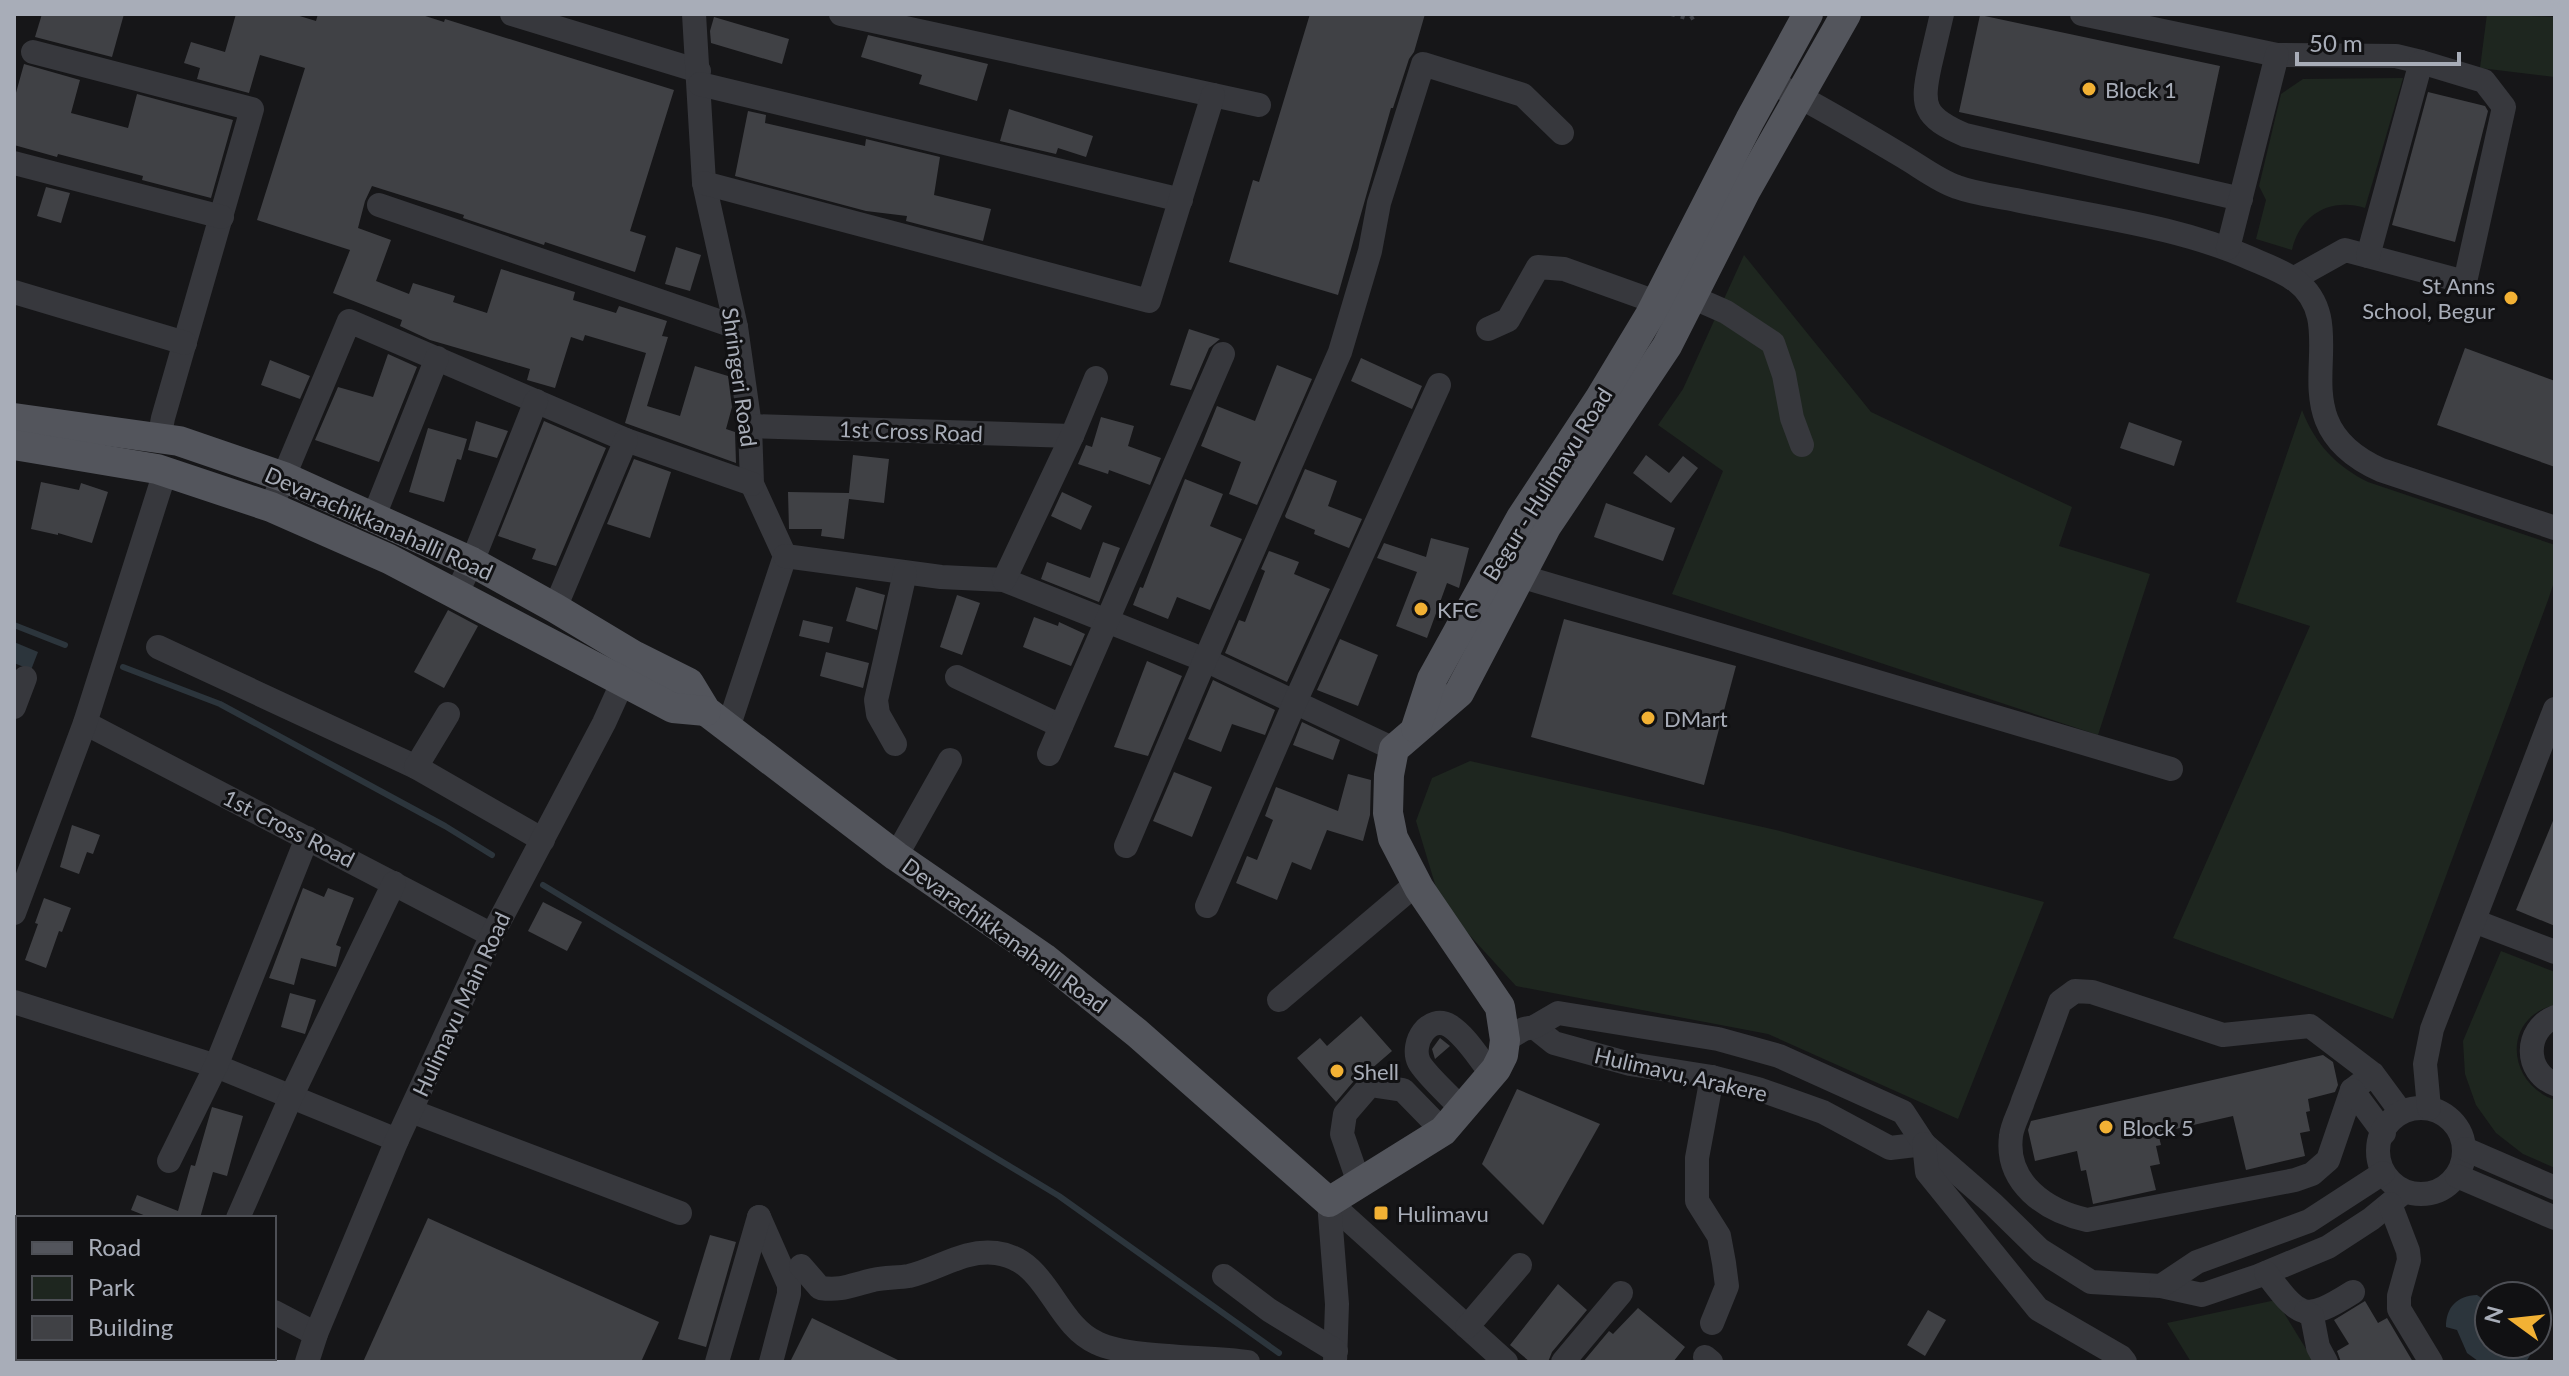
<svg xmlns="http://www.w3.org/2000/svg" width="2569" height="1376" viewBox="0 0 2569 1376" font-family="Lato,sans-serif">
  <rect width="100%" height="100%" fill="#161618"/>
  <g fill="#1e261f">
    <polygon points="2487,14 2555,17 2555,77 2480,68"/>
    <path d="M2403 78 2365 208C2330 197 2300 215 2292 250L2256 239 2266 200 2259 186 2281 94 2303 79Z"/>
    <polygon points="1744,255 1871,412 2072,507 2059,546 2150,574 2098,735 1672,594 1723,471 1658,425 1683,389"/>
    <path d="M2302 410C2315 444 2336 466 2368 482L2555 545V579L2548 600 2393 1019 2173 938 2310 626 2236 602Z"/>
    <polygon points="1470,761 1776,830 2044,902 1958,1119 1768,1034 1516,986 1441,904 1416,821 1432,778"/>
    <path d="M2501 951 2555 972V1005C2502 1017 2506 1083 2555 1100V1168L2523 1154 2496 1133 2476 1105 2465 1074 2463 1041Z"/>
    <polygon points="2276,1300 2314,1362 2191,1362 2167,1323"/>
  </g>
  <g fill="#2c353c">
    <polygon points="14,642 38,652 31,670 14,663"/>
    <path d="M2477 1295 2489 1303V1344H2533L2532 1352 2526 1362 2478 1361 2467 1353 2457 1330 2446 1327C2446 1307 2457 1296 2477 1295Z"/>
  </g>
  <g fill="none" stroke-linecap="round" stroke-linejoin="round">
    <g stroke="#2c353c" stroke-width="6">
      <polyline points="14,625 65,645"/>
      <polyline points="123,667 220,704 445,826 492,855"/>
      <polyline points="543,885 1059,1196 1279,1353"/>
    </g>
  </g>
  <g fill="#404145">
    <polygon points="42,14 124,14 112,57 35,37"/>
    <polygon points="236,14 293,14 316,21 318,14 419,14 444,22 445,19 674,90 630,231 646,236 635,272 545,242 544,245 463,218 464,215 372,186 365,201 358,228 391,240 376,281 409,294 413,283 455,296 453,302 487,313 501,269 575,292 573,300 616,313 619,306 667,321 662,336 668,337 647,406 680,416 695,366 728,376 732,407 726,429 735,432 736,463 625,423 646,353 585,335 583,341 571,337 555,388 527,380 530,369 430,340 400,326 402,320 333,293 350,250 257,220 305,68 260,55 249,93 197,79 200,68 184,63 191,42 225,52"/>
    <polygon points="1310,14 1425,14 1414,52 1409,59 1393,108 1391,108 1338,295 1229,262 1253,180 1259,182"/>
    <polygon points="1980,15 2220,66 2199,164 1959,112"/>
    <polygon points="714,17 789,39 782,64 711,43 710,31"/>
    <polygon points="868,35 988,64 977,101 919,84 922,75 861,57"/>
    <polygon points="24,64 80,80 71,113 128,128 137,94 233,120 211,198 142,180 143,176 58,154 57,157 14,145 14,100"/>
    <polygon points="2428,92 2485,106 2488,111 2455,242 2392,225"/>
    <polygon points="1009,109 1093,136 1086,157 1058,148 1056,154 1000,141"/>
    <polygon points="748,111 766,115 765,123 865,146 866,139 940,157 934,195 991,209 983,241 906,221 907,216 866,211 735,176"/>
    <polygon points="46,187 70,193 61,223 37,216"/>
    <polygon points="676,247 701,255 690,291 665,284"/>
    <polygon points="1189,329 1220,339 1209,348 1191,390 1170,385"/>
    <polygon points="2465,348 2555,381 2555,467 2437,425"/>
    <polygon points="388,354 417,367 379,462 315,440 338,387 373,397"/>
    <polygon points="1361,358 1422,386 1412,409 1351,381"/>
    <polygon points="270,360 310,376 300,399 261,385"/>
    <polygon points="1277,365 1312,379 1257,505 1229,494 1241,462 1201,446 1217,406 1255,421"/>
    <polygon points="1101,417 1134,426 1128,446 1161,458 1150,485 1109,470 1108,474 1078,464 1086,445 1092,447"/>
    <polygon points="476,421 508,431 497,458 468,450"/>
    <polygon points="544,421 606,448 556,566 532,559 536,549 498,536"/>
    <polygon points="2129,422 2182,441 2174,466 2120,448"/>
    <polygon points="428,428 467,439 461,460 457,459 444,502 409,492"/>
    <polygon points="853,455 889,459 884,503 849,499 844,539 821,536 822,529 789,529 788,492 849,493"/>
    <polygon points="1646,455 1669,473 1683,456 1698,468 1671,503 1633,473"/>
    <polygon points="634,459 671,472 650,538 607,524"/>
    <polygon points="1305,469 1337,481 1328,506 1362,519 1349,548 1314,534 1315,530 1286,518 1285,516"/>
    <polygon points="1185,479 1223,494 1210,526 1242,539 1210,610 1177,597 1168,619 1133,605 1140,587 1143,588"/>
    <polygon points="41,482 79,490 81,483 108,492 92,543 58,533 58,535 31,529"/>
    <polygon points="1062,492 1092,506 1081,530 1051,516"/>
    <polygon points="1606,503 1675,528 1663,561 1594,537"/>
    <polygon points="1431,538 1469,548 1459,588 1447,583 1427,638 1396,626 1417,572 1377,558 1384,543 1426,557"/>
    <polygon points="1103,542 1120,548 1099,602 1041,579 1047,562 1090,578"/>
    <polygon points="1269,551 1299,562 1294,574 1330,589 1287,682 1225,653 1239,620 1245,622 1265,571 1261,569"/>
    <polygon points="856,587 885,595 877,630 846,621"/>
    <polygon points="957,595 980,603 962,655 940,647"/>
    <polygon points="448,610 478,626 444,688 414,672"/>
    <polygon points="1034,617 1058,626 1059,622 1085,634 1071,666 1023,647"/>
    <polygon points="1564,619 1736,666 1704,785 1531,737"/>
    <polygon points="803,620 833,627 829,643 799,636"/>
    <polygon points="1340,639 1378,655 1358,706 1317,690"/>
    <polygon points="826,652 869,663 863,688 820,676"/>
    <polygon points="1147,661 1182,676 1148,756 1114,747"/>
    <polygon points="1213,680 1275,710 1265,735 1232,724 1221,752 1188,739"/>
    <polygon points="1302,722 1340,740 1333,760 1293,745"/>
    <polygon points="1174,772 1212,787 1192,837 1153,821"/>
    <polygon points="1348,774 1371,780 1370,815 1363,841 1327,830 1311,870 1292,862 1277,900 1236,883 1247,856 1257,860 1273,820 1265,816 1276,787 1338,811"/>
    <polygon points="2555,816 2555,926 2516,910"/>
    <polygon points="72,825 100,835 93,854 87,852 79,874 60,867"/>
    <polygon points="303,888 324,897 328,888 354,898 336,945 341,947 336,967 301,958 294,985 269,978"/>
    <polygon points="44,898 71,908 62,932 59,931 46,968 25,960 38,924 35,923"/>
    <polygon points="543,902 582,922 567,951 528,931"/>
    <polygon points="290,993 316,1000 305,1034 281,1027"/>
    <polygon points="1361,1016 1392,1051 1370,1070 1359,1075 1336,1102 1297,1058 1320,1038 1327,1046"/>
    <polygon points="1440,1038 1450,1046 1435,1059 1432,1049"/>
    <polygon points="2323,1055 2333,1062 2338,1085 2335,1092 2308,1099 2310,1111 2306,1112 2310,1131 2300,1133 2305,1156 2246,1170 2233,1116 2158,1133 2161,1145 2156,1146 2160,1164 2150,1166 2156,1190 2093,1204 2086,1170 2081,1171 2077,1151 2035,1161 2028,1130 2031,1121"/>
    <polygon points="1517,1089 1600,1124 1543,1225 1482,1164"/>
    <polygon points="212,1107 243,1116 227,1176 213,1172 200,1218 151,1218 131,1210 137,1195 178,1211 191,1165 195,1166"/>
    <polygon points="428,1218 659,1322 641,1362 363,1362"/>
    <polygon points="710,1235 736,1242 706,1347 678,1339"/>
    <polygon points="1558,1284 1587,1310 1552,1352 1548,1362 1530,1362 1510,1345"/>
    <polygon points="2365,1301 2378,1323 2387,1318 2413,1362 2341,1362 2337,1351 2349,1344 2334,1320"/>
    <polygon points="1638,1308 1685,1347 1673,1362 1583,1362 1609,1331 1613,1334"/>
    <polygon points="1928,1310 1946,1320 1925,1356 1907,1345"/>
    <polygon points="812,1318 902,1362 790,1362"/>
  </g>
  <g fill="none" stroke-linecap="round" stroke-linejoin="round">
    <polyline stroke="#3d3f44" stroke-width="4" stroke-dasharray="4 6" stroke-linecap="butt" points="1671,14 1690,19 1698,14"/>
    <g stroke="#37383d" stroke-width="24">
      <polyline points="512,14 699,71"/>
      <polyline points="694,14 704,183 736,327 750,426 752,484 785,556 728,728"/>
      <polyline points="841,14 1259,105"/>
      <path d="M1942 14C1938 31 1934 48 1930 65 1921 106 1923 117 1965 135L2241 199"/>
      <polyline points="2082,14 2277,55 2396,56 2421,62 2484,81 2504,107 2465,282 2345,250 2293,279"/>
      <polyline points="33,52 252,109 163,418 159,439"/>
      <polyline points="700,84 1181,200"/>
      <path d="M1783 88C1824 109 1864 133 1904 157 1921 167 1939 181 1957 187 1976 194 1997 196 2016 200 2094 217 2178 226 2252 259 2266 265 2282 271 2295 280 2360 329 2269 420 2381 470L2555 528"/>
      <polyline points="14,163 222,217"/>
      <polyline points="704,183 1149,301 1213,95"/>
      <polyline points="379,205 736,327"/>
      <polyline points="2228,248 2277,55"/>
      <polyline points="2368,256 2421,62"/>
      <polyline points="14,292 185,343"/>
      <polyline points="1692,297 1726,312 1773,343 1784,375 1792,418 1802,445"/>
      <polyline points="1488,329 1508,320 1538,267 1564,269 1656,302"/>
      <polyline points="750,426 1072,436"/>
      <polyline points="271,507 349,321 626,440 752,484"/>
      <polyline points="374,516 437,358"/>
      <polyline points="785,556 941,577 1004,580 1205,660 1394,749"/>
      <polyline points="1507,570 1520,576 2171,769"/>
      <polyline points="1004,580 1072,436 1096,378"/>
      <polyline points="456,594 472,562 536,401"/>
      <polyline points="555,608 626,440"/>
      <polyline points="158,647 416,767"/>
      <polyline points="957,677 1061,726"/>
      <polyline points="14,707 25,678"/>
      <polyline points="448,714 416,767 543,840"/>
      <polyline points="85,723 492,935"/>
      <polyline points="895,744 878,714 876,700 905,573"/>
      <polyline points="1049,754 1223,354"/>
      <polyline points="1126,846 1205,660 1340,352 1370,251 1379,203 1423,64 1523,95 1562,133"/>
      <polyline points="896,856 950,760"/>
      <polyline points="1207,906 1295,702 1439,385"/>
      <polyline points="14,913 85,723 165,472"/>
      <polyline points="2474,921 2555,952"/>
      <polyline points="1279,1000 1416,884"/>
      <polyline points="14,1002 216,1066 397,1140"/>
      <path d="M2555 1017C2524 1030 2524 1072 2555 1084"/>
      <polyline points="1534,1027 1554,1043 1630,1064 1712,1077 1758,1089 1823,1112 1890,1148 1924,1144"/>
      <polyline points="1505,1040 1524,1029 1534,1027 1558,1013 1718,1039 1779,1056 1903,1112 1924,1144 1993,1204 2040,1250 2091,1282 2161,1286 2202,1295 2258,1276 2328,1247 2371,1219 2404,1192"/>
      <path d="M2373 1074 2310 1026 2223 1035 2092 992 2075 991 2060 1002C2048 1035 2036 1068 2023 1101 2020 1112 2012 1125 2011 1136 2005 1183 2046 1211 2087 1220L2295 1180 2312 1174 2328 1160 2352 1090 2373 1074 2401 1112"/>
      <polyline points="1712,1077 1697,1158 1697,1201 1719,1236 1724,1263 1727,1286 1712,1323"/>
      <polyline points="2352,1090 2384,1133"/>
      <circle cx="2421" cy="1151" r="43"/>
      <polyline points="2429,1108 2425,1064 2432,1029 2555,709"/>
      <path d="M1462 1109C1452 1098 1425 1074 1419 1062 1410 1043 1429 1013 1450 1026 1467 1037 1479 1059 1492 1074"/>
      <polyline points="411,1111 680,1213"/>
      <polyline points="1924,1144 1927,1172 2038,1309 2121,1357 2125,1362"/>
      <polyline points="2465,1149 2555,1188"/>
      <polyline points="169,1161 216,1066 307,838"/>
      <polyline points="2457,1176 2555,1218"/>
      <polyline points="1359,1183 1342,1134 1345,1114 1370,1085 1403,1090 1443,1131"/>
      <polyline points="1329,1202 1506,1362"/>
      <polyline points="1329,1202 1337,1304 1335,1362"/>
      <polyline points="2390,1204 2408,1251 2409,1260 2399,1296 2399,1309 2431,1362"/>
      <polyline points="759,1217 789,1285 789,1294 771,1362"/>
      <polyline points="238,1218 291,1097 394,883"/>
      <path d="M801 1266 820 1288C843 1291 851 1285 873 1280 884 1277 897 1278 909 1276 939 1269 964 1249 996 1253 1048 1259 1054 1324 1097 1343 1131 1359 1207 1356 1248 1362"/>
      <path d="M2266 1273C2300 1318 2304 1323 2353 1292"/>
      <polyline points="1224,1276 1269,1310 1336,1351"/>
      <polyline points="2161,1286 2197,1262 2309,1221 2383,1173"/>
      <polyline points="274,1312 316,1334"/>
      <polyline points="2306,1312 2312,1316 2318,1347 2326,1362"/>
      <polyline points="1467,1327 1520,1265"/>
      <polyline points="1705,1357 1711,1362"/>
      <polyline points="112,1358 121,1362"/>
      <polyline points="307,1362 316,1334 397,1140 492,935 604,723 629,668"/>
      <polyline points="717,1362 759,1217"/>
      <polyline points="1563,1362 1621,1293"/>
    </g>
    <g stroke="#53555c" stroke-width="30">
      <polyline points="14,418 179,441 284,477 472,562 555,608 635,656 689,683 706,711 896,856 1044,958 1137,1033 1329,1202 1443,1131 1496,1069 1503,1055 1505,1040 1500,1007 1419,888 1393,838 1388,813 1389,775 1394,749 1459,693 1546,527 1667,346 1746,190 1846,14"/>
      <polyline points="14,445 157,469 271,507 389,559 673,708 706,711"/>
      <polyline points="1416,728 1432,679 1521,518 1600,398 1650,315 1750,120 1808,14"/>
    </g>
  </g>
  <g fill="#f2b134" stroke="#111113" stroke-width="3">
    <circle cx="2089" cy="89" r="8"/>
    <circle cx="2511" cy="298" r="8"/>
    <circle cx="1421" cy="609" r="8"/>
    <circle cx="1648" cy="718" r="8"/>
    <circle cx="1337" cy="1071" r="8"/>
    <circle cx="2106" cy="1127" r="8"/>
    <rect x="1373" y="1205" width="16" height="16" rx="4"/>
  </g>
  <g text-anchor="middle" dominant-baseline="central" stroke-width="6" stroke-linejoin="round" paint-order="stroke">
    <g font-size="22" fill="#a8adb8" stroke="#111113" text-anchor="start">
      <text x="2105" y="89">Block 1</text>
      <text x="2495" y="285" text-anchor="end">St Anns<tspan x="2495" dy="25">School, Begur</tspan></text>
      <text x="1437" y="609">KFC</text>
      <text x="1664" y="718">DMart</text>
      <text x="1353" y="1071">Shell</text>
      <text x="2122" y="1127">Block 5</text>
      <text x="1397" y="1213">Hulimavu</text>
    </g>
    <g font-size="22" fill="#a8adb8" stroke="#111113">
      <text transform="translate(740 377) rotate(82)">Shringeri Road</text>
      <text transform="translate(911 431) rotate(2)">1st Cross Road</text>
      <text transform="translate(1547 484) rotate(-58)">Begur - Hulimavu Road</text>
      <text transform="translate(379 523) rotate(24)">Devarachikkanahalli Road</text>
      <text transform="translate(289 828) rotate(27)">1st Cross Road</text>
      <text transform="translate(1005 935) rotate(36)">Devarachikkanahalli Road</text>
      <text transform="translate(461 1004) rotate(-65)">Hulimavu Main Road</text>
      <text transform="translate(1681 1074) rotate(13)">Hulimavu, Arakere</text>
    </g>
  </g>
  <rect width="2569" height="1376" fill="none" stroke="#a8adb8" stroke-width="32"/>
  <rect x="16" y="1216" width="260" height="144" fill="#111113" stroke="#4d4f55" stroke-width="2"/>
  <rect x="32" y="1242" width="40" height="12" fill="#53555c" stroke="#4d4f55" stroke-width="2"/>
  <text x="88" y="1256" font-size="24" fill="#a8adb8">Road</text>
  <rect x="32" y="1276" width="40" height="24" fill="#1e261f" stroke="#4d4f55" stroke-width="2"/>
  <text x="88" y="1296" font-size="24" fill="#a8adb8">Park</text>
  <rect x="32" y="1316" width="40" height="24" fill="#404145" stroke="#4d4f55" stroke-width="2"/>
  <text x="88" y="1336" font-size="24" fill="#a8adb8">Building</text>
  <g transform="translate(2513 1320) rotate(285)"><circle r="38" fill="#111113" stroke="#4d4f55" stroke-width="2"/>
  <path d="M0-6L14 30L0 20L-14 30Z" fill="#f2b134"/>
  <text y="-12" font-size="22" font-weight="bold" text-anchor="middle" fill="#a8adb8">N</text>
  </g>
  <path d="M2297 52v12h162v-12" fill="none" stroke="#a8adb8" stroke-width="4"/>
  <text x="2309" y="52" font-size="24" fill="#a8adb8" stroke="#111113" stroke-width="6" paint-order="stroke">50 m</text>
</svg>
